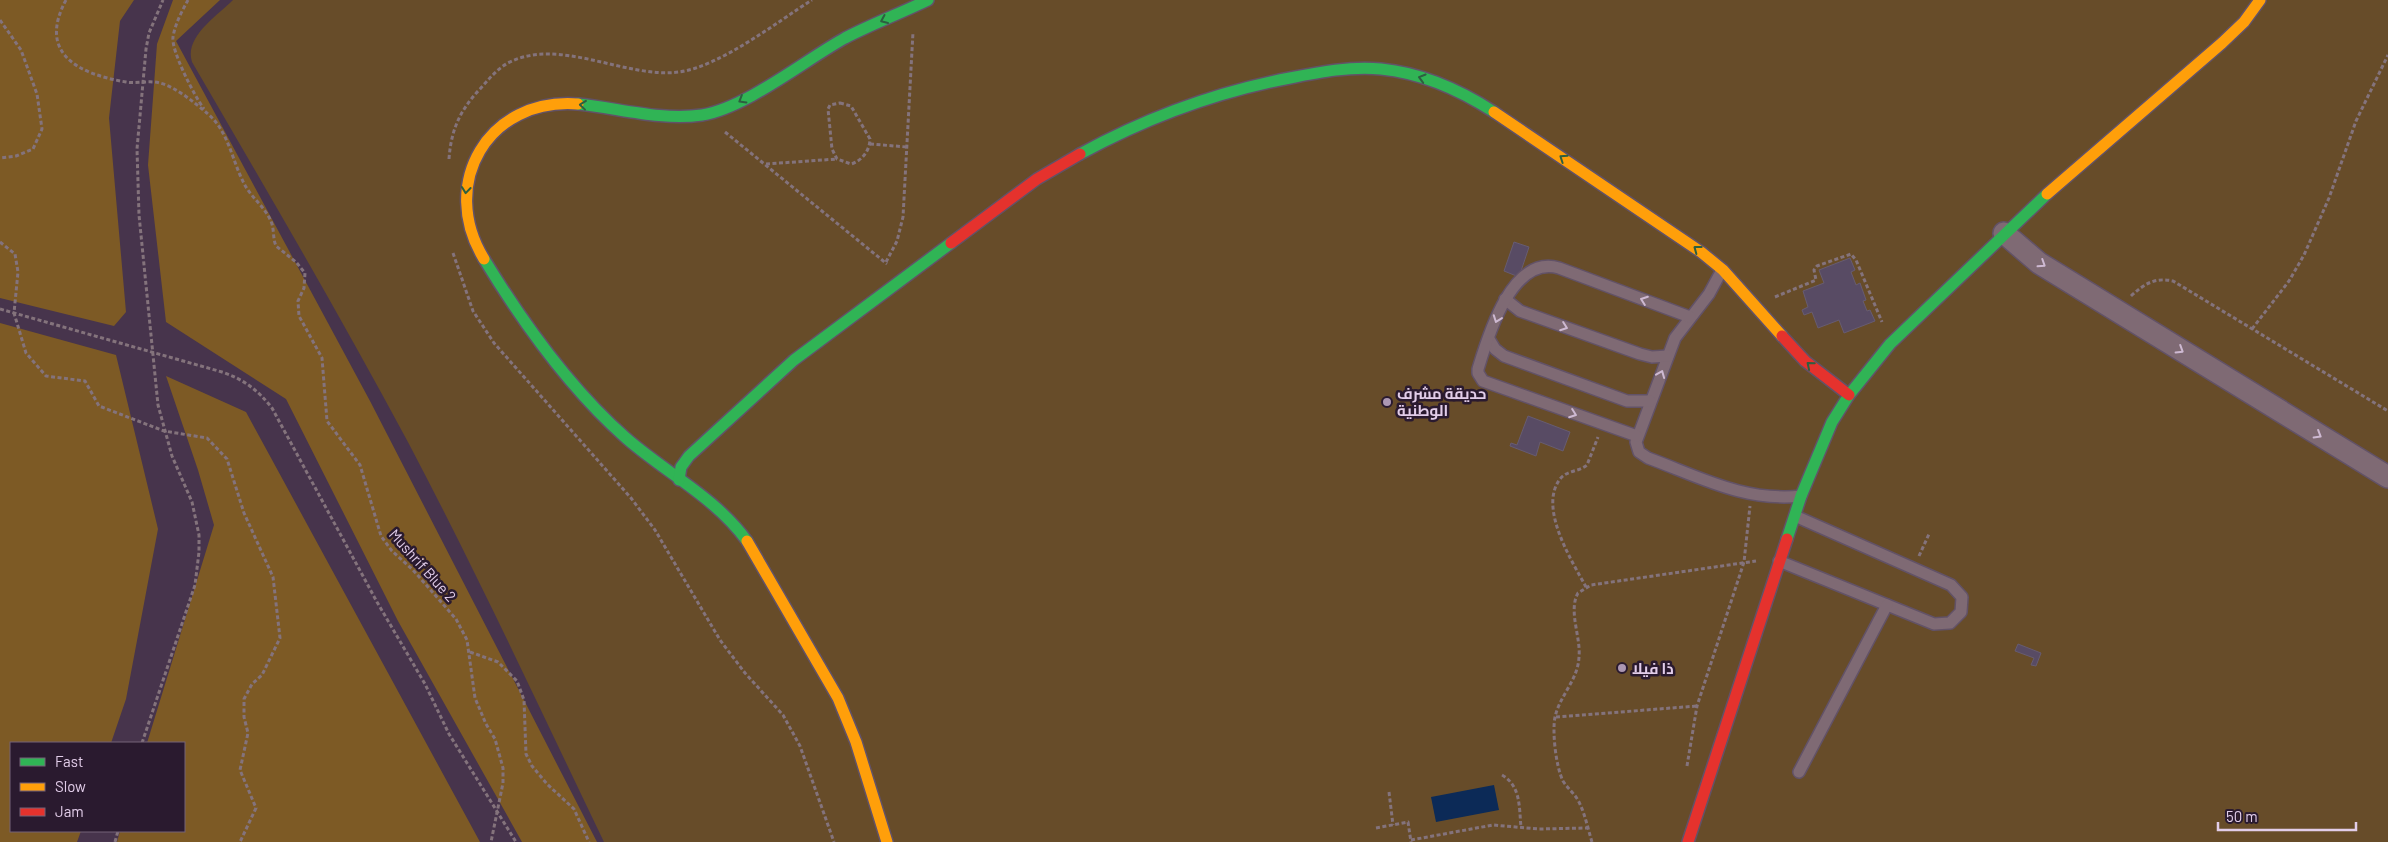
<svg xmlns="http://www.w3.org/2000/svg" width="2388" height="842" viewBox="0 0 2388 842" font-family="Barlow,Cairo,sans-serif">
  <rect width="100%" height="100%" fill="#47344c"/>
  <path fill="#674c29" d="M233 0H2388V842H604C540 709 478 575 409 444 340 315 266 189 192 62 184 37 217 16 233 0Z"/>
  <g fill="#7d5a25">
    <polygon points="0,0 134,0 120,21 109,118 126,312 114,326 0,298"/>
    <polygon points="173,0 220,0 176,41 370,401 597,842 522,842 398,621 286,399 166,322 148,165 157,44"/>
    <polygon points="0,323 116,355 158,529 126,699 111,743 11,743 11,831 81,831 77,842 0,842"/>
    <polygon points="166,376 246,412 480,842 117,842 120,831 184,831 184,743 147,743 214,525 198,470"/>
  </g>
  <polygon fill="#0c2a57" points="1494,785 1499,810 1436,822 1431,797"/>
  <g fill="#584b64" stroke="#675c71">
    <polygon points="1514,242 1529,247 1519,277 1504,271"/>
    <polygon points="1850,258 1855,270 1851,272 1856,285 1860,283 1866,300 1863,301 1867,311 1870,310 1875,321 1844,333 1839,320 1818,328 1812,312 1804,315 1802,310 1808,307 1803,291 1824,283 1819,270"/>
    <polygon points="1528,416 1570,432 1563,451 1540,442 1536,456 1510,446 1511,443 1517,445"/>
    <polygon points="2018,644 2041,653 2036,666 2031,665 2034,658 2015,651"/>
  </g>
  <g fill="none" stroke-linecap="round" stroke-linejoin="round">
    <defs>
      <g id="lane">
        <path d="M1722 270 1709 294 1675 338 1636 442 1639 452 1648 458C1700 477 1744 502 1801 496"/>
        <polyline points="1505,299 1520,311 1640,354 1652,357 1668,356"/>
        <polyline points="1489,339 1495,349 1504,356 1627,401 1650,401"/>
        <path d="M1637 436 1483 381 1478 373V369C1488 336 1512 254 1559 268L1690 317"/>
        <polyline points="1779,561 1934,624 1950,623 1961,612 1962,597 1951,585 1795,516"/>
        <polyline points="1799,772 1887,605"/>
      </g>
      <polyline id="street" points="2004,233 2039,263 2388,477"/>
      <g id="fast">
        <path d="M578 104C618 108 661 121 702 115 746 108 805 60 845 38 872 24 901 13 928 0"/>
        <path d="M1080 154C1146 118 1216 92 1290 78 1320 72 1351 66 1381 69 1422 73 1460 90 1494 112"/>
        <path d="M484 259C523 323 569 388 626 438 666 473 715 497 747 541"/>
        <polyline points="679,480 681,467 689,456 794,360 951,243"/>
        <polyline points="1787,539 1801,496 1832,422 1849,395 1890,344 2047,194"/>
      </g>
      <g id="slow">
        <polyline points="1494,112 1701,252 1723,270 1782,336"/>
        <polyline points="2047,194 2222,43 2244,22 2260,0"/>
        <path d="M484 259C438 184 488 97 578 104"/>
        <polyline points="747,541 838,698 856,742 887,842"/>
      </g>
      <g id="jam">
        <polyline points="951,243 1037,179 1080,154"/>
        <polyline points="1782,336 1805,361 1849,395"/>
        <polyline points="1688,842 1787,539"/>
      </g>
    </defs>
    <use href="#lane" stroke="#625267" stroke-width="14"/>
    <use href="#street" stroke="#625267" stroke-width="24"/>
    <use href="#fast" stroke="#625267" stroke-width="14"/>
    <use href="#slow" stroke="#625267" stroke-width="14"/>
    <use href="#jam" stroke="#625267" stroke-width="14"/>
    <g stroke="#84737c" stroke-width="3" stroke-dasharray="4 2.5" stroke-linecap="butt">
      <path d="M66 0C37 54 79 74 126 82 137 84 149 80 160 83 176 87 195 103 208 114 230 133 232 163 246 187 253 199 267 209 272 224 274 231 273 239 276 246L296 262 305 273 304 288 298 301 299 316 322 358 327 421 360 465 381 536 392 551 413 570 456 619 467 640 475 698 486 724 495 739 503 768V783L491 842"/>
      <path d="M188 0C182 11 175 24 173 37 171 51 195 97 204 109"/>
      <polyline points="0,20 21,50 37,94 42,129 33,149 16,156 0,158"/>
      <path d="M840 103 851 106 870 139C870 150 862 161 851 164L837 159 832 149 828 109 830 105Z"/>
      <polyline points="725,132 887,264"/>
      <polyline points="870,144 907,147"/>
      <path d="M449 159C451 130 460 110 480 89 489 79 497 69 508 63 559 36 625 79 679 72 719 67 777 22 812 0"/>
      <polyline points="766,164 837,159"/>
      <polyline points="0,242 15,254 18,272 14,313 26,353 46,376 85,381 99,406 164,431 207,438 227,459 244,513 273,577 280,638 262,675 252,684 244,699 244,717 248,733 240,770 256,808 240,842"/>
      <polyline points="453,253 473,311 494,343 631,498 655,530 720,640 745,673 783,715 800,746 834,842"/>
      <polyline points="886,262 897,241 903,217 913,32"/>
      <path d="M2131 296C2144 284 2155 277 2173 281L2388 411"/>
      <polyline points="1775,297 1816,280 1814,270 1817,266 1851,254 1856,260 1882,322"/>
      <path d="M0 309 222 372C243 379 258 390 272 408L377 602 425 684 449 734 516 842"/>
      <polyline points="2252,329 2289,281 2304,255 2329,198 2356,121 2388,55"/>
      <polyline points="1919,556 1929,534"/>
      <path d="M1586 587C1572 561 1538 508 1560 479 1567 470 1579 472 1587 465L1598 437"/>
      <polyline points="470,652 498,662 517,681 524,700 526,754 532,766 547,784 574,809 589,842"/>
      <polyline points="1556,717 1697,706"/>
      <polyline points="142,743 195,585 199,552 199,535 192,502 172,456 158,405 139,215 137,149 146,49 149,33 163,0"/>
      <polyline points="1687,766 1697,706 1744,562 1750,506"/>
      <path d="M1502 775C1521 786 1519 807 1521 827"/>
      <polyline points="1389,792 1393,825"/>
      <polyline points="1376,828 1408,822 1411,842"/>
      <polyline points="1411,840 1493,825 1539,829 1587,828"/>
      <polyline points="115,842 118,831"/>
      <path d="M1592 842C1588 829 1585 814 1579 802 1575 794 1568 789 1563 781 1556 767 1552 732 1555 717 1560 695 1578 680 1579 657 1581 637 1568 611 1578 593L1591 585 1756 561"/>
    </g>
    <use href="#lane" stroke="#7f6a74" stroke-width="11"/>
    <use href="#street" stroke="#7f6a74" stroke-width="21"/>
    <use href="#fast" stroke="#30b455" stroke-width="11"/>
    <use href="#slow" stroke="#ff9f0a" stroke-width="11"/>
    <use href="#jam" stroke="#e5322d" stroke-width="11"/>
  </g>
  <defs><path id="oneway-chevron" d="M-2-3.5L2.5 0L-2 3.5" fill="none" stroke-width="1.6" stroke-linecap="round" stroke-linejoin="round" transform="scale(1.25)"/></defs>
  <g stroke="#2d5f40">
    <use href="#oneway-chevron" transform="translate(884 20) rotate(156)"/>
    <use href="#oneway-chevron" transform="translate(1422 78) rotate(-164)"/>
    <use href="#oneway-chevron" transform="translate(742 100) rotate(149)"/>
    <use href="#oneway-chevron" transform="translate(583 105) rotate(-174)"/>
    <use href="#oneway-chevron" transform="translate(1563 158) rotate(-146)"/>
    <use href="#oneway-chevron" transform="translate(466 190) rotate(96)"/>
    <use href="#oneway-chevron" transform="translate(1697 249) rotate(-143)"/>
    <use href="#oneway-chevron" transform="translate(1810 365) rotate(-140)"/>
  </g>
  <g stroke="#ceb9d2">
    <use href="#oneway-chevron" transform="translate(2042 264) rotate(33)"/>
    <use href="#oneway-chevron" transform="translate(1644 300) rotate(-160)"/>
    <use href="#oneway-chevron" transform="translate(1497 319) rotate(110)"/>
    <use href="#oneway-chevron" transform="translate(1564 327) rotate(20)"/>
    <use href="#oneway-chevron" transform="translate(2180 350) rotate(32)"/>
    <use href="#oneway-chevron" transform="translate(1661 374) rotate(-68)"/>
    <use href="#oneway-chevron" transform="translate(1573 414) rotate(20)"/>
    <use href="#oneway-chevron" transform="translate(2318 435) rotate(31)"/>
  </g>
  <g fill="#ac97b2" stroke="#2a1a2f" stroke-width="2">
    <circle cx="1387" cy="402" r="5"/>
    <circle cx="1622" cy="668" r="5"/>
  </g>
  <g text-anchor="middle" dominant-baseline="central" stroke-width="5" stroke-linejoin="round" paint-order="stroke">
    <g font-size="15" font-weight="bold" fill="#e2cde9" stroke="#2a1a2f" text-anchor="start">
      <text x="1397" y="393">حديقة مشرف<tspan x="1397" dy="17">الوطنية</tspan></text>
      <text x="1632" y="668">ذا فيلا</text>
    </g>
    <g font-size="15" fill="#e2cde9" stroke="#2a1a2f">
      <text transform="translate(423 565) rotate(48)">Mushrif Blue 2</text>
    </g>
  </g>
  <rect x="10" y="742" width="175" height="90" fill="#2a1a2f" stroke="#746279"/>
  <rect x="20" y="758" width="25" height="8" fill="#30b455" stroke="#746279"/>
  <text x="55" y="767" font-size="15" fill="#e2cde9">Fast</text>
  <rect x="20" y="783" width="25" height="8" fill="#ff9f0a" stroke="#746279"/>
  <text x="55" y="792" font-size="15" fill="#e2cde9">Slow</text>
  <rect x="20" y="808" width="25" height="8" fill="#e5322d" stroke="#746279"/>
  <text x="55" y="817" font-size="15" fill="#e2cde9">Jam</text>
  <path d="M2218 822v8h138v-8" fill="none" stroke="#e2cde9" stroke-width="2.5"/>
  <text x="2226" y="822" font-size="15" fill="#e2cde9" stroke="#2a1a2f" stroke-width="4" paint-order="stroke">50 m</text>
</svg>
